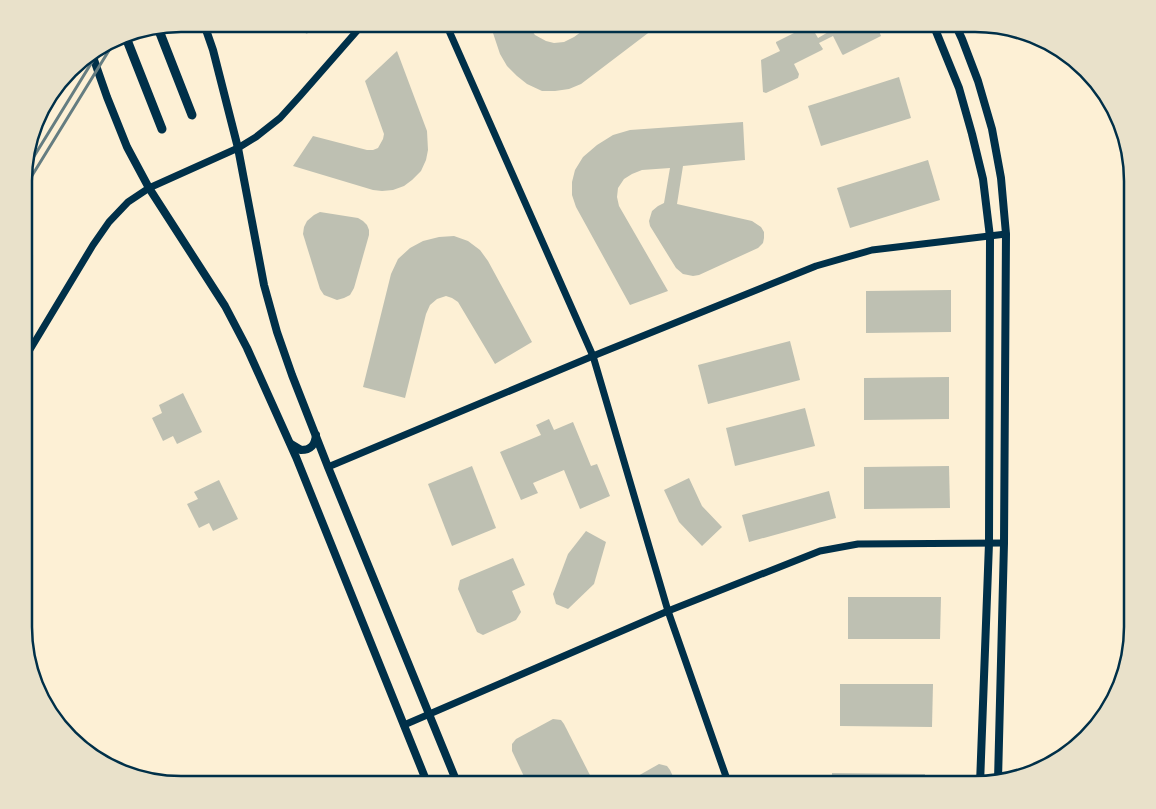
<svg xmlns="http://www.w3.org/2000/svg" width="1156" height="809" viewBox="0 0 1156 809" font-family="'Noto Sans',sans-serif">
  <rect width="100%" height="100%" fill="#fdf0d5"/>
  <g fill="#bec0b2">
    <polygon points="290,24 313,24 307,34"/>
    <polygon points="490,24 527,24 535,35 546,41 554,43 564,42 574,37 592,24 660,24 581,84 569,89 555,91 542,91 527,84 517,76 507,66 500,54"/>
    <polygon points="840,24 876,24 881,36 843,55 842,54 833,36 819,43 823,49 822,50 794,64 799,74 798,78 766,93 763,92 761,60 780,51 776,43 776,42 810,25 811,26 818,38 830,31 831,28"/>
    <polygon points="397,51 427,131 428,150 426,160 421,171 412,180 404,186 393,190 382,191 373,190 293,166 313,136 367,150 373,150 378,148 383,139 384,134 365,81"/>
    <polygon points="899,77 911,118 821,146 808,106"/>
    <polygon points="743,122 745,160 683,166 677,204 752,221 761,227 764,232 764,238 763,243 758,248 699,275 693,276 683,274 676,268 650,226 649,221 652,211 658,206 664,203 670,168 642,170 632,174 624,179 618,188 617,197 619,206 668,291 630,305 576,207 572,195 572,182 575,170 583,157 597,145 613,135 630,130"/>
    <polygon points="928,160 940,200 850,228 837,188"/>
    <polygon points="320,212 358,218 363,221 367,225 369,230 369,235 354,288 350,295 344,298 337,300 324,295 320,289 303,234 304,227 307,221 314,215"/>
    <polygon points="454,236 468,241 480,250 488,261 532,342 495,364 458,302 452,298 446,296 437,299 430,305 426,314 405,398 363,387 391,274 398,259 410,248 423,241 439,237"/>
    <polygon points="951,290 951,332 866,333 866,291"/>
    <polygon points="790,341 800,380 708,404 698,365"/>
    <polygon points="949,377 949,419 864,420 864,378"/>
    <polygon points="183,393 202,432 177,444 173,436 163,441 152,418 162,413 159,405"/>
    <polygon points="805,408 815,446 735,466 726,428"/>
    <polygon points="549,419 554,430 573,422 591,466 597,464 610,496 580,509 564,470 533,483 538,493 521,500 500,452 541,435 536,425"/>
    <polygon points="472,466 496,528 452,546 428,484"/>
    <polygon points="949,466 950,508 864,509 864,467"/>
    <polygon points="689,478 702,506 722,527 702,546 679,522 664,490"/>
    <polygon points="219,480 238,519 213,531 209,523 199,528 187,504 198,499 194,492"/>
    <polygon points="829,491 836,518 749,542 742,515"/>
    <polygon points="586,531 606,542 594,584 568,609 556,604 553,594 568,554"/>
    <polygon points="513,558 525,585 512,591 521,612 516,620 483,635 477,632 458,589 460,580"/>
    <polygon points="848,597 941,597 940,639 848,639"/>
    <polygon points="840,684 933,684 932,727 840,726"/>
    <polygon points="553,719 561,720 564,724 595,785 528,785 512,751 512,744 516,739"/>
    <polygon points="659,764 667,766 670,770 677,785 622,785"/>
    <polygon points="832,773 925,774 924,785 832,785"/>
  </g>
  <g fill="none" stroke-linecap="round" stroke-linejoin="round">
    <g stroke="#003049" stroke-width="7">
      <polyline points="446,24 593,356 668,611 729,785"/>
      <polyline points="25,358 93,245 109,222 128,202 149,188 238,148 256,137 280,118 300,96 363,24"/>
      <polyline points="328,467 593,356 816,266 872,250 1006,234"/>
      <polyline points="404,725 668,611 820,551 858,544 1004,543"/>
    </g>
    <g stroke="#003049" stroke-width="8">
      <polyline points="204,24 213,50 238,148 264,285 277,332 292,375 328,467 458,785"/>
      <polyline points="933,24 959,88 972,134 983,179 990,237 989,543 980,784"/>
      <polyline points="955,24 962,39 978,81 992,129 1001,178 1006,234 1004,543 998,780"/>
      <polyline points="92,54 107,97 127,147 149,188 225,306 247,348 296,457 428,785"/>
      <path d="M291 444 301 450C311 450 315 445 316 435"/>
    </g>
    <g stroke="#003049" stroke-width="9">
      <polyline points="158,28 192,115"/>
      <polyline points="125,35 162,129"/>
    </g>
    <g stroke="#657d81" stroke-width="3">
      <polyline points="25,171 100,49"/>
      <polyline points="25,187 116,39"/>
    </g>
  </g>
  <path d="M0 0H1156V809H0ZM181 32H975A149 149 0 0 1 1124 181V627A149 149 0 0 1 975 776H181A149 149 0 0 1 32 627V181A149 149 0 0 1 181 32Z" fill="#e9e1ca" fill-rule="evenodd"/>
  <path fill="none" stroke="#003049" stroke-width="2.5" d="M181 32H975A149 149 0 0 1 1124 181V627A149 149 0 0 1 975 776H181A149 149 0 0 1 32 627V181A149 149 0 0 1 181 32Z"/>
</svg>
